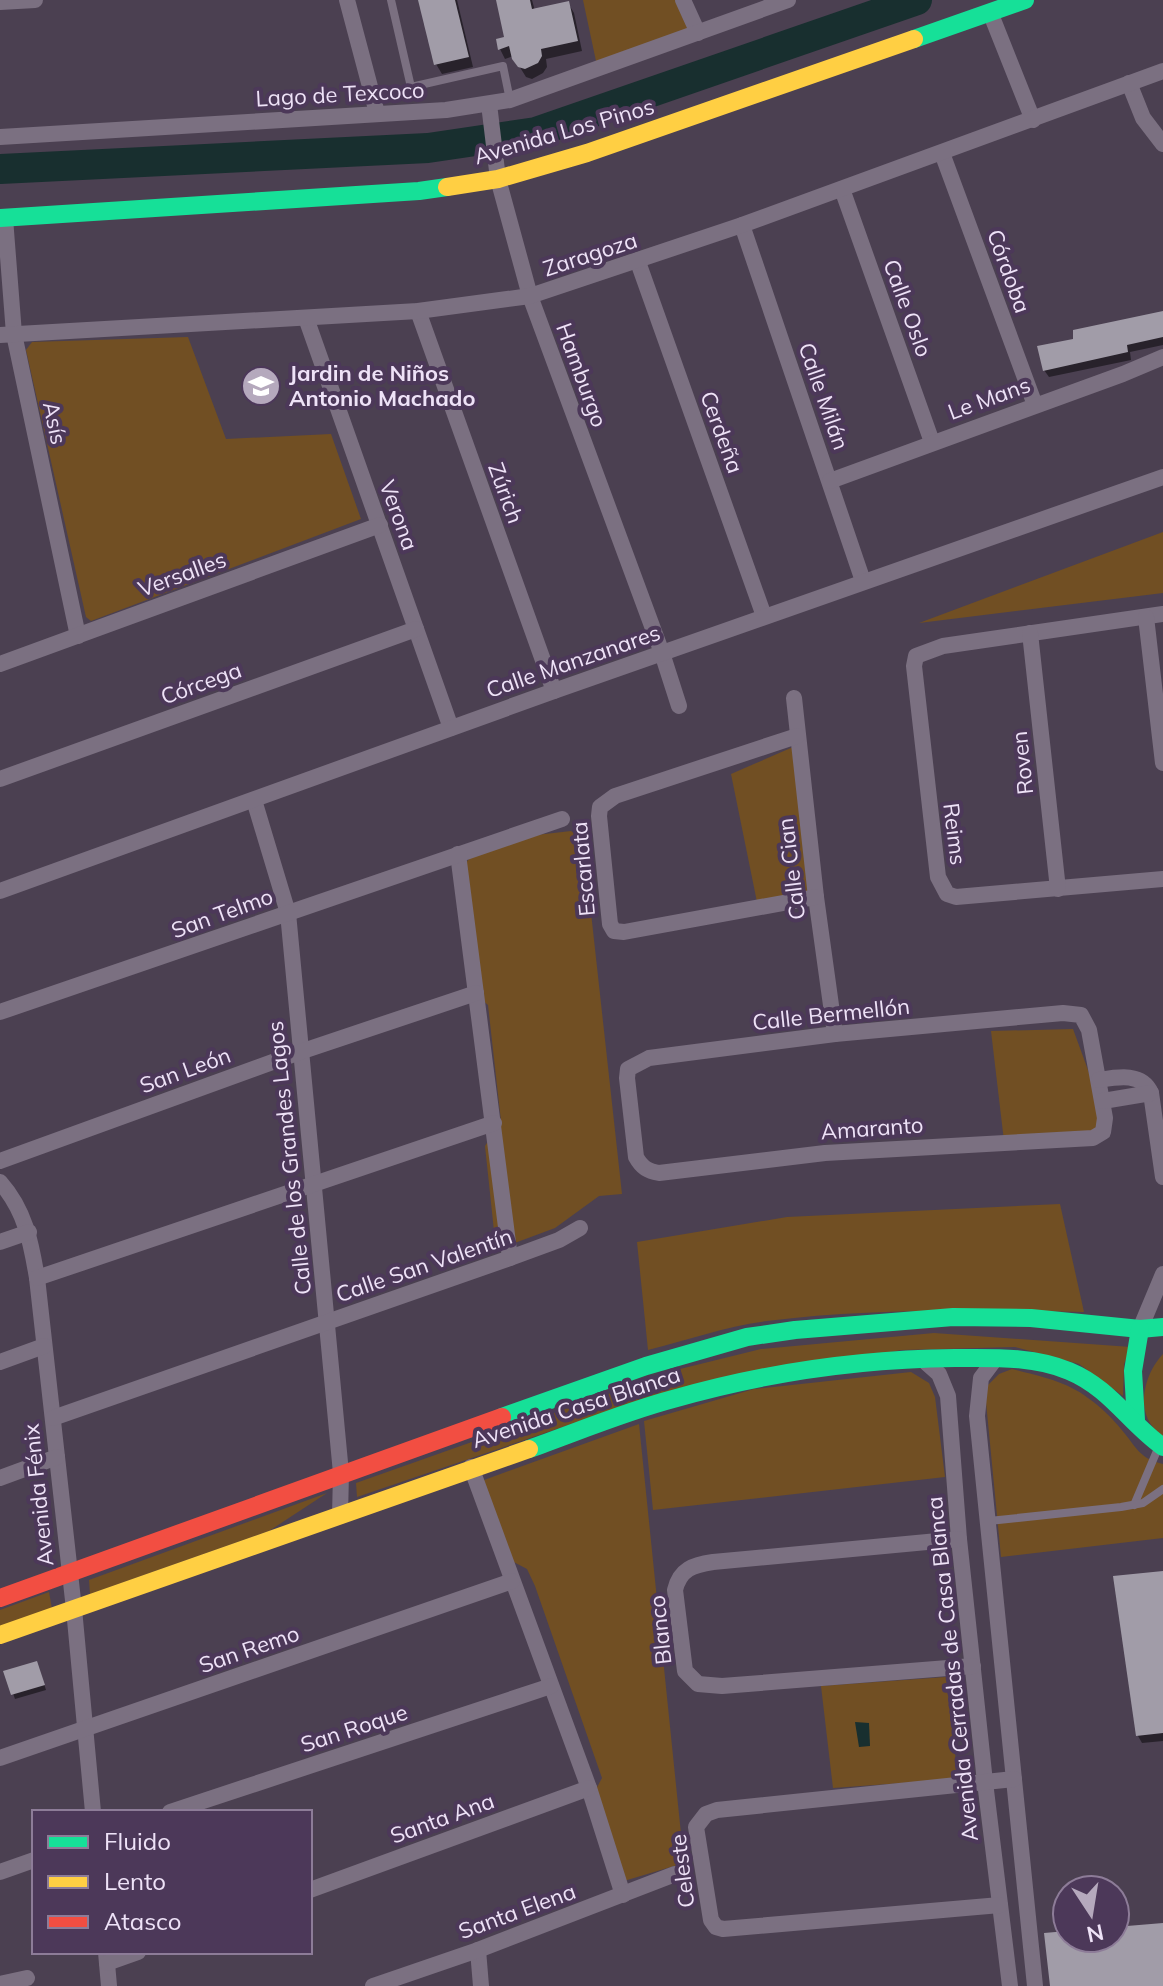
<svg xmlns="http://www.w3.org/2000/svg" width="1163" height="1986" viewBox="0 0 1163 1986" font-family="Mulish,sans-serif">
  <rect width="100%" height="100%" fill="#4b4051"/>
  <g fill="#714f23">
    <polygon points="583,0 675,0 692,38 599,75"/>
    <polygon points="188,337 226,439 331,434 361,519 91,621 86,617 26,350 32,342"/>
    <polygon points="1163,532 1163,593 919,623"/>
    <polygon points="793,747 809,893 757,902 731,774"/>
    <polygon points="571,831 583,840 622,1194 599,1196 555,1228 496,1250 485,1146 501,1121 488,1005 469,989 454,878 472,855 519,837"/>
    <polygon points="1073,1029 1092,1081 1100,1121 1090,1136 1004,1141 991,1031"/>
    <path d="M1060 1204 1084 1312C978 1310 871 1308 767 1321 727 1326 687 1340 648 1350L637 1242 787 1217Z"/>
    <polygon points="934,1333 1131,1347 1124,1364 1123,1396 1079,1364 1015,1347 901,1350 642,1400 357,1497 356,1483 676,1370 761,1349"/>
    <path d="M1163 1354V1438C1159 1433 1153 1428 1150 1423 1137 1401 1147 1371 1163 1354Z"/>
    <path d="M1012 1369C1038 1376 1066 1381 1088 1398 1100 1406 1112 1418 1121 1429 1136 1446 1138 1458 1163 1464V1538L1001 1557 986 1402 987 1386 999 1374Z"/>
    <polygon points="911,1372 929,1383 935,1397 945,1477 653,1510 644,1421 754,1389"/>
    <polygon points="639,1424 684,1863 624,1881 595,1791 602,1778 535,1586 527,1569 510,1560 484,1480"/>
    <polygon points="327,1493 269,1531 90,1594 89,1580"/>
    <polygon points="49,1592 52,1609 0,1628 0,1610"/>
    <polygon points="946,1677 958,1779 833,1788 821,1686"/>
  </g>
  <polygon fill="#182f2f" points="855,1722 869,1723 870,1746 859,1747"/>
  <g fill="#0007">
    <polygon points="420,0 457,0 473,67 442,74 436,64"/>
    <polygon points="498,0 532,0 535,11 568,3 574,13 582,51 546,59 547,67 543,73 532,79 526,77 513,56 505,59 500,49 507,39"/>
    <polygon points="1163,313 1163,345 1130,352 1131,360 1049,377 1044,370 1075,340"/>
    <polygon points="1163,1573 1163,1741 1142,1743 1138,1736"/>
    <polygon points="39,1668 46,1690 15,1699 6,1673"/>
  </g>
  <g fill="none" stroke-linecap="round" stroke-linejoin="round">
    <polyline stroke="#182f2f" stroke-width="30" points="0,169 428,148 536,132 917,0"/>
  </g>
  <g fill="#a19ca8">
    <polygon points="418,0 455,0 469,57 434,65"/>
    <polygon points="496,0 530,0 532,9 569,1 578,41 541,49 542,56 538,63 525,69 518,67 512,59 509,46 498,50 496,39 504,37"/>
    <polygon points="1163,311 1163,337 1127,345 1128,352 1043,371 1037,346 1073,339 1073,330"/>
    <polygon points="1163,1571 1163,1733 1136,1736 1113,1576"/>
    <polygon points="37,1661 45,1685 11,1695 3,1671"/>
    <polygon points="1163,1923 1163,1986 1050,1986 1044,1933 1067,1931 1067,1938 1115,1938 1115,1927"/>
  </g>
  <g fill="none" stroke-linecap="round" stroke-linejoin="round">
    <g stroke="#7b7081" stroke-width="8">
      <polyline points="391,0 411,87 503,66 510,100"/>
      <polyline points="1134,1505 1159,1446"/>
      <polyline points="989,1521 1121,1507 1143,1503 1163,1489"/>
    </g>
    <g stroke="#7b7081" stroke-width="16">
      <polyline points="347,0 377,113"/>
      <polyline points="683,0 698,33"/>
      <polyline points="0,2 35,0"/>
      <polyline points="990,12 1033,120"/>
      <polyline points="1129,83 1143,118 1163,144"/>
      <polyline points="489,104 498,179 530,296 662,653 679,706"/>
      <polyline points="0,137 446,110 510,100 788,0"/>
      <polyline points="942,153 1035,405"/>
      <polyline points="842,189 932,442"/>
      <polyline points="5,218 14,334 78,636"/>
      <polyline points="742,225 863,581"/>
      <polyline points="638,262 764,616"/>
      <polyline points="418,311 554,691"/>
      <polyline points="306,318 451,728"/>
      <polyline points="0,335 418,311 530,296 742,225 1163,71"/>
      <polyline points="830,481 1123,374 1163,357"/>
      <polyline points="1163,614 943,646 916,656 914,666 938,877 947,894 956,897 1163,879"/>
      <polyline points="1146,617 1163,763"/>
      <polyline points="1030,633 1058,889"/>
      <polyline points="0,664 380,525"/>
      <polyline points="794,698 816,897 835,1034"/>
      <polyline points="797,736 615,796 600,807 599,816 610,924 614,931 624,932 816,897"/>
      <polyline points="0,779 416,629"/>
      <polyline points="254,800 288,913 341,1473 340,1516"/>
      <polyline points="458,854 510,1258"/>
      <polyline points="0,891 554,691 1163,477"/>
      <polyline points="0,1012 562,819"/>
      <path d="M1063 1013 1081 1015 1089 1030 1105 1118 1103 1132 1093 1138 825 1153 659 1173C648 1171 642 1168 636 1157L627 1078 628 1069 649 1058 835 1034Z"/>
      <path d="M1099 1080C1117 1077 1142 1072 1151 1093L1163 1177"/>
      <polyline points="1103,1101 1151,1093"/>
      <polyline points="0,1161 300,1052 476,993"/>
      <path d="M0 1182C25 1210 31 1242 37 1278L74 1609 93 1812"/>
      <polyline points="0,1242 29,1232"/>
      <polyline points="37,1278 494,1123"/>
      <polyline points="1140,1329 1163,1274"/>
      <polyline points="921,1358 939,1374 948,1396 959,1539 985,1782 1010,1986"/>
      <polyline points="996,1358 981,1378 977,1416 1035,1986"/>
      <polyline points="0,1362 44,1346"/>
      <polyline points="53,1418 510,1258 559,1240 580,1228"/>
      <polyline points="471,1467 589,1788 623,1895"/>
      <polyline points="0,1478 57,1457"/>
      <path d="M959 1539 713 1562C693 1565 680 1569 675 1590L685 1671 698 1684 722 1686 973 1666"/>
      <polyline points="0,1758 512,1581"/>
      <polyline points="170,1812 551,1686"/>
      <polyline points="0,1872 34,1860"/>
      <polyline points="310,1890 589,1788"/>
      <polyline points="1000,1905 723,1929 716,1927 711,1920 696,1827 706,1814 717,1810 1014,1779"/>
      <polyline points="478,1950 481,1986"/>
      <polyline points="106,1952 109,1986"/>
      <polyline points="107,1963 138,1952"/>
      <polyline points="0,1984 27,1978"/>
      <polyline points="373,1986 478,1950 675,1874"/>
    </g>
    <g stroke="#16e098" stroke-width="18">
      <polyline points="914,39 1025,0"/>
      <polyline points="0,218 419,191 447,187"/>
      <polyline points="502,1417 646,1366 747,1337 795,1330 953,1317 1031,1318 1140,1329 1163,1327"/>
      <polyline points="1136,1420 1133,1371 1140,1329"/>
      <path d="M529 1449C577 1432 624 1412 673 1399 764 1373 861 1359 955 1358 993 1358 1034 1356 1069 1371 1110 1388 1129 1423 1163 1447"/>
    </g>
    <g stroke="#ffcf43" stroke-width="18">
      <polyline points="447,187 498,179 587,153 914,39"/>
      <polyline points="0,1635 529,1449"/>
    </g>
    <polyline stroke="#f24e42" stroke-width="18" points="0,1598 502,1417"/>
  </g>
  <defs>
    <symbol id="school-disc" viewBox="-11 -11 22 22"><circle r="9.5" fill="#b5a9bd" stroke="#4c3859"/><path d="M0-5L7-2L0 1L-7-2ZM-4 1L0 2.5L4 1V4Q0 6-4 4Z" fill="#fff"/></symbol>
  </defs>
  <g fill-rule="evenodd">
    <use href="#school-disc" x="239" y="364" width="44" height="44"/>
  </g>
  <g text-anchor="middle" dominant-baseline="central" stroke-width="8" stroke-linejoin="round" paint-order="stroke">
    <g font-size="22" fill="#eee2f7" stroke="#4c3859">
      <text transform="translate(340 94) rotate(-3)">Lago de Texcoco</text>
      <text transform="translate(564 131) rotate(-16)">Avenida Los Pinos</text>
      <text transform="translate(590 254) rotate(-18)">Zaragoza</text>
      <text transform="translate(1009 271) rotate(70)">Córdoba</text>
      <text transform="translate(908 308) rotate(70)">Calle Oslo</text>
      <text transform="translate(582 375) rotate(70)">Hamburgo</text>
      <text transform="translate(824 396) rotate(71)">Calle Milán</text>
      <text transform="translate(989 398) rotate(-20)">Le Mans</text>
      <text transform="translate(55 423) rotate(78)">Asís</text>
      <text transform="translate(722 432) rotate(70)">Cerdeña</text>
      <text transform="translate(506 493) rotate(70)">Zúrich</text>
      <text transform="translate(399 515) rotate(70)">Verona</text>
      <text transform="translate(182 574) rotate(-20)">Versalles</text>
      <text transform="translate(573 661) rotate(-19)">Calle Manzanares</text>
      <text transform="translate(201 683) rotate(-20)">Córcega</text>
      <text transform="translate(1022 763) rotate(-96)">Roven</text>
      <text transform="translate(955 834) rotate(83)">Reims</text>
      <text transform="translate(583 869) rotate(-95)">Escarlata</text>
      <text transform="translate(791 869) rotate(-97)">Calle Cian</text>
      <text transform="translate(222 913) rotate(-20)">San Telmo</text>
      <text transform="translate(831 1014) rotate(-6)">Calle Bermellón</text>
      <text transform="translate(185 1070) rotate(-20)">San León</text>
      <text transform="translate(872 1128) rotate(-4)">Amaranto</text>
      <text transform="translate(289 1158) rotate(-96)">Calle de los Grandes Lagos</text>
      <text transform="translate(424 1265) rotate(-19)">Calle San Valentín</text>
      <text transform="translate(576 1407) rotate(-18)">Avenida Casa Blanca</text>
      <text transform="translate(38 1495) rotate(-96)">Avenida Fénix</text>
      <text transform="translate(660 1630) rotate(-96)">Blanco</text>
      <text transform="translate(249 1649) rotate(-19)">San Remo</text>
      <text transform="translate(952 1669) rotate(-96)">Avenida Cerradas de Casa Blanca</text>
      <text transform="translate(354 1728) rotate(-18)">San Roque</text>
      <text transform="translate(442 1818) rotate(-20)">Santa Ana</text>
      <text transform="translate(682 1871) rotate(-97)">Celeste</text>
      <text transform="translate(517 1911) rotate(-20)">Santa Elena</text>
    </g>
    <g font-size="22" font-weight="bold" fill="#eee2f7" stroke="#4c3859" text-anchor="start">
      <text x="289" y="373">Jardin de Niños<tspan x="289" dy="25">Antonio Machado</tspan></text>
    </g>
  </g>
  <rect x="32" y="1810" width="280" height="144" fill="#4c3859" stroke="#8d7c98" stroke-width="2"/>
  <rect x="48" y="1836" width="40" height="12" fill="#16e098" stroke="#8d7c98" stroke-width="2"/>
  <text x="104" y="1850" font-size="24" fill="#eee2f7">Fluido</text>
  <rect x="48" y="1876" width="40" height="12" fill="#ffcf43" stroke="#8d7c98" stroke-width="2"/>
  <text x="104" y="1890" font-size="24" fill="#eee2f7">Lento</text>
  <rect x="48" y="1916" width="40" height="12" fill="#f24e42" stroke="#8d7c98" stroke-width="2"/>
  <text x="104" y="1930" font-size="24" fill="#eee2f7">Atasco</text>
  <g transform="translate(1091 1914) rotate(168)"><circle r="38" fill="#4c3859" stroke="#8d7c98" stroke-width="2"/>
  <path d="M0-6L14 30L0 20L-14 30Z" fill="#b5a9bd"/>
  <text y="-12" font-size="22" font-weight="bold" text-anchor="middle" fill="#eee2f7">N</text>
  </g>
</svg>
